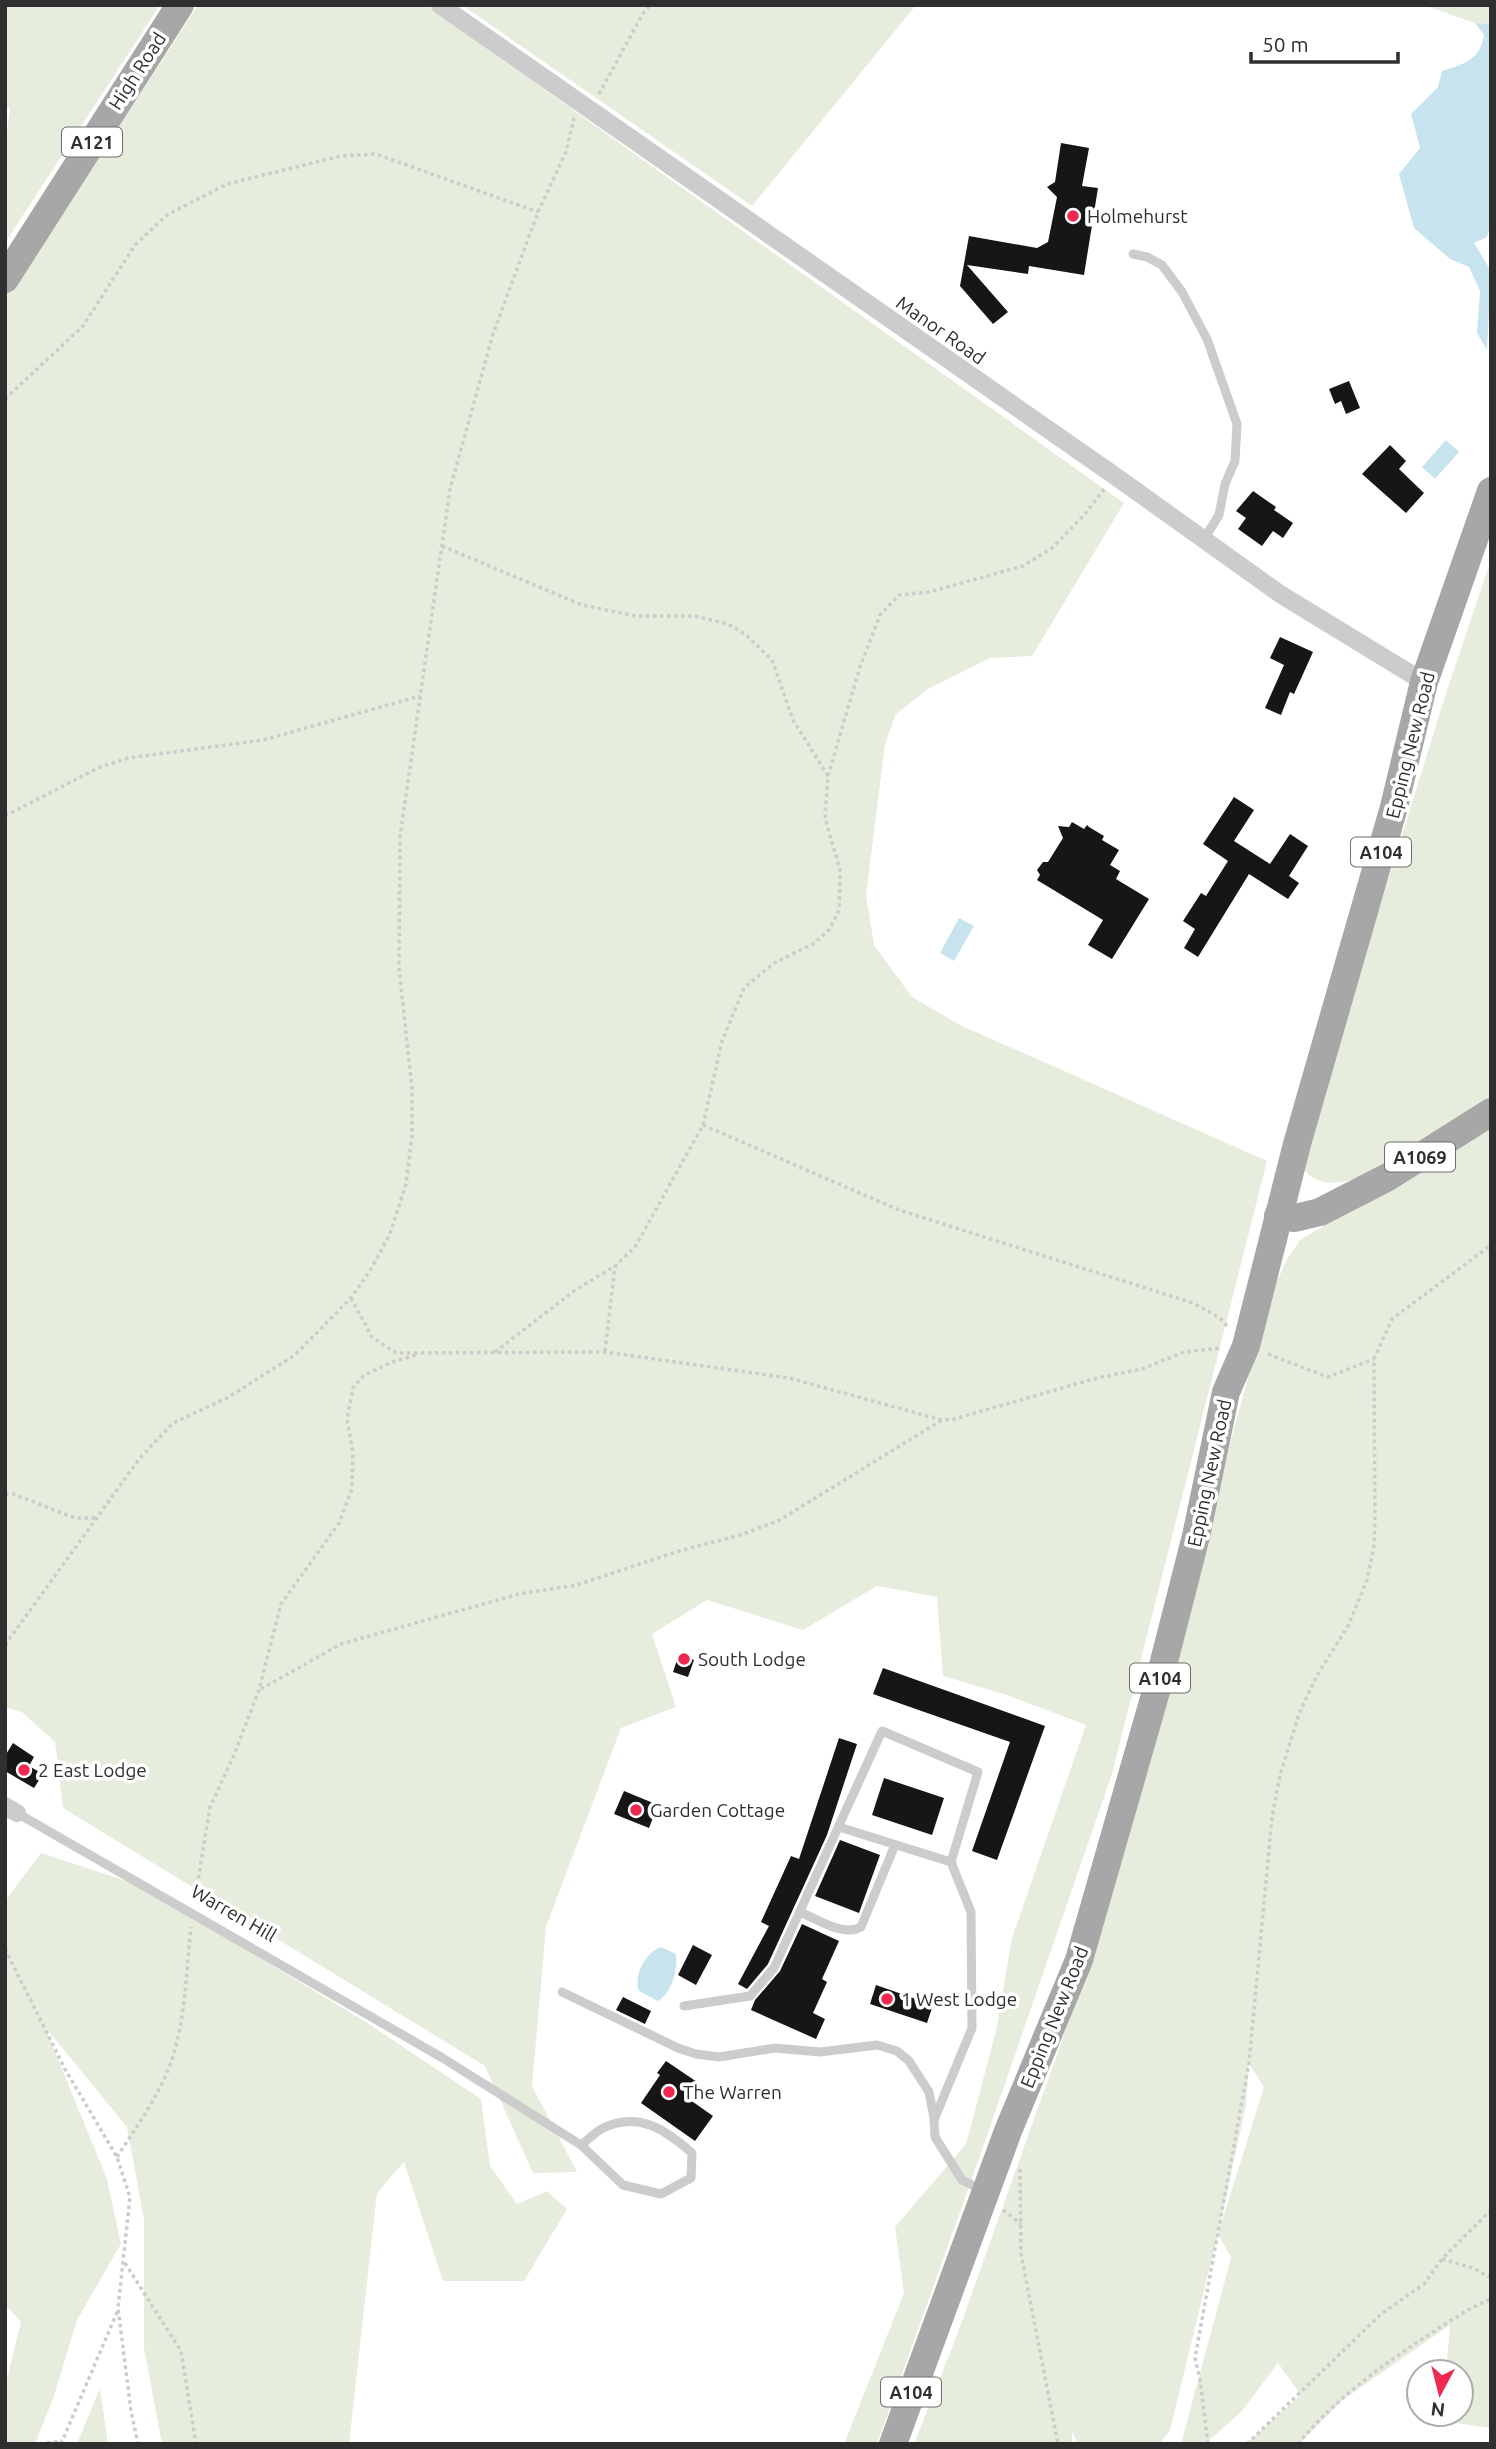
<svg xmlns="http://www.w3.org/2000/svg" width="1496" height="2449" viewBox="0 0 1496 2449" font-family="Ubuntu,sans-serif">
  <rect width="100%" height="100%" fill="#fff"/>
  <g fill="#e7eddc" fill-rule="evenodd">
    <polygon points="5,5 160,5 5,243 5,149 10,108 5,105"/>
    <polygon points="198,5 426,5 1124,503 1032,656 990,658 928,689 896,714 885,744 866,895 874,945 912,997 960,1025 1267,1161 1112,1774 980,2156 877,2444 844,2444 904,2293 895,2227 966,2144 996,2031 1012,1938 1086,1725 1007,1695 943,1676 937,1597 877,1586 803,1630 707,1600 652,1634 676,1707 621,1728 546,1927 532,2086 577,2172 533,2173 485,2066 63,1808 55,1742 22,1712 5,1707 5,293 68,205"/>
    <polygon points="462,5 916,5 752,206"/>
    <polygon points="1423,5 1491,5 1491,24 1475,23"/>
    <path d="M1491 560V1100L1361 1178C1340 1183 1320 1188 1304 1170V1151L1447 690Z"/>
    <path d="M1491 1126V2428L1441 2421V2414H1461V2372H1446L1450 2325 1344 2399 1299 2444H1246L1301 2395 1278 2363 1242 2411 1205 2444H1181L1231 2258 1218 2234 1170 2430 1159 2444H1078L1072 2431V2444H914L957 2335 1074 2007 1271 1295 1286 1261 1300 1240ZM1249 2064 1264 2087 1218 2234 1246 2105Z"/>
    <polygon points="41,1853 139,1885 366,2022 481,2099 490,2166 517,2204 547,2191 567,2209 524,2281 443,2281 404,2162 377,2193 349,2444 162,2444 144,2348 144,2220 127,2127 45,2027 107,2179 121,2244 77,2320 54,2396 35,2444 5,2444 5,2387 21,2322 5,2304 5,1901"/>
    <polygon points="100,2388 108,2444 77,2444"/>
  </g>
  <g fill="#c7e4ee">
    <path d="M1475 23 1491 24V223L1487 237 1474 243 1491 271 1487 350 1477 333 1480 291 1469 267 1450 259 1414 228 1399 174 1420 148 1411 114 1438 87 1442 71C1464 64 1480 60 1484 35Z"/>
    <polygon points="1446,440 1459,452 1435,479 1422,467"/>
    <polygon points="959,918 974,926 954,961 940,953"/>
    <path d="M661 1947 676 1954C678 1970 672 1992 658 2001L639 1991C633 1975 646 1952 661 1947Z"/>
  </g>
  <g fill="#161616">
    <polygon points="1061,143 1089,148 1082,186 1098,188 1084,275 1029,266 1028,274 967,265 1008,312 993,324 960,286 969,236 1037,248 1048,242 1057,197 1047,187 1055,182"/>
    <polygon points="1349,381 1360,408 1346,414 1341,401 1335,404 1329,389"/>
    <polygon points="1390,445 1406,461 1399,469 1424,493 1406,513 1362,474"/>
    <polygon points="1253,491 1276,507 1274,510 1293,523 1283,538 1273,531 1262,546 1238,529 1246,518 1236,511"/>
    <polygon points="1280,637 1313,652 1294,694 1290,692 1281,715 1265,708 1284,665 1270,658"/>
    <polygon points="1234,797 1254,810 1234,841 1270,864 1290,834 1308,846 1289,876 1299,883 1288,899 1249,874 1198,957 1184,948 1195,929 1183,921 1201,893 1206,896 1228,861 1203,844"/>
    <polygon points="1072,822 1084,829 1087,825 1089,827 1104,836 1102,840 1119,850 1110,865 1120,871 1116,879 1149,899 1112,959 1088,945 1103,920 1037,880 1040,875 1037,870 1043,862 1048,862 1063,838 1058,826 1069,827"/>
    <polygon points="679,1654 694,1660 688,1677 673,1672"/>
    <polygon points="883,1668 1045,1726 997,1860 972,1851 1010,1742 873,1694"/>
    <polygon points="839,1738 857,1744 827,1835 768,1964 747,1989 738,1984 769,1926 761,1922 791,1856 799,1859"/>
    <polygon points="13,1743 34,1757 29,1766 43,1774 34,1788 5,1771 5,1756"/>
    <polygon points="884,1778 944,1798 932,1835 872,1815"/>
    <polygon points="624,1791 658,1805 649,1828 614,1814"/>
    <polygon points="840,1840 880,1855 859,1913 815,1896"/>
    <polygon points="802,1924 839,1941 822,1979 827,1982 813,2013 825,2019 816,2039 751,2010 755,2000 780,1971"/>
    <polygon points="693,1945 712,1955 696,1985 678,1975"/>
    <polygon points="876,1985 933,2005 927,2023 870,2004"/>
    <polygon points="623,1997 651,2011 645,2024 616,2010"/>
    <polygon points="666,2061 697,2082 686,2097 713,2116 695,2141 641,2103 660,2075 657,2073"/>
  </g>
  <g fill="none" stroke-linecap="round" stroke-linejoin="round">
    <g stroke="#ccc" stroke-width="3.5" stroke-dasharray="3.5 3.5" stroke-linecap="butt">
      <polyline points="599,94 642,15 650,5"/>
      <polyline points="5,399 83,326 135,245 167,215 227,184 341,156 376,154 538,212"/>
      <polyline points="442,546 582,605 636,616 694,616 728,624 745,634 772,660 793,720 828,776"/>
      <polyline points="5,816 98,768 128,758 263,740 420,696"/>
      <polyline points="703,1125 899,1210 1193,1303 1220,1318 1228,1327"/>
      <polyline points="351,1298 372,1337 396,1353 605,1352 789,1378 942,1420 954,1419 1097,1378 1142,1369 1184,1352 1220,1348"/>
      <polyline points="605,1351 615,1266"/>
      <polyline points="495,1352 574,1291 615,1266 635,1247 703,1125 722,1041 744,988 774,963 813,944 830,929 839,910 840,870 825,818 828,776 860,667 880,615 899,595 929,592 1023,566 1052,548 1085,514 1105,488"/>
      <polyline points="1268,1354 1328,1377 1374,1359"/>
      <polyline points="5,1494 13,1494 75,1518 97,1518"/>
      <polyline points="5,1645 140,1458 173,1423 227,1398 295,1355 351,1298 371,1269 390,1234 406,1184 412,1136 412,1089 399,967 400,837 450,489 493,334 538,212 566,152 574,118"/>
      <polyline points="261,1689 341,1644 519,1594 577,1585 679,1551 740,1535 778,1521 942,1420"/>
      <polyline points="195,1899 210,1807 234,1755 259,1690 281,1604 339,1523 352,1489 353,1453 347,1419 353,1388 363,1376 392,1362 419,1354"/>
      <polyline points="5,1949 65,2069 117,2157 130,2197 118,2308 131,2411 138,2444"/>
      <path d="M117 2157C137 2126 159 2096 171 2062 186 2019 186 1972 191 1927"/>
      <polyline points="1020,2169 1021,2254 1058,2444"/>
      <polyline points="1003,2210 1021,2224"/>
      <polyline points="1442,2259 1473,2268 1491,2278"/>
      <polyline points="125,2263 181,2351 196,2444"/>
      <polyline points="40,2444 62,2441"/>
      <polyline points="61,2444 118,2310"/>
      <polyline points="1208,2444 1200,2379 1195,2358 1249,2063 1272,1818 1280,1775 1299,1714 1316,1677 1348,1626 1367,1580 1374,1546 1375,1522 1374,1359 1392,1319 1491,1245"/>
      <polyline points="1247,2444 1381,2314 1424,2284 1442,2259 1491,2210"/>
      <path d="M1298 2444C1335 2399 1382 2365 1430 2334 1450 2321 1469 2308 1491 2299"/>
    </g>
    <g stroke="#ccc" stroke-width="9">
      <polyline points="1133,254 1147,257 1162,265 1182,292 1207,339 1237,424 1235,461 1225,484 1219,515 1204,539"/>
      <path d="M17 1813 441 2057 581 2145 623 2185 661 2194 691 2178 692 2153C666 2130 639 2111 603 2128 595 2132 588 2140 581 2145"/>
      <polyline points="839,1827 951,1862"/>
      <path d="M800 1912C817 1919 843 1937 861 1927L895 1845"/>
      <polyline points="562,1992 678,2048 696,2054 719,2057 775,2048 820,2052 877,2045 897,2051 909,2061 929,2092 934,2118"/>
      <polyline points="684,2006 750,1996 774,1968 882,1731 978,1772 951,1862 971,1912 972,2028 934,2120 935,2137 962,2180 982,2190"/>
    </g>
    <g stroke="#ccc" stroke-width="18">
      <polyline points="440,5 1115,476 1280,594 1424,682"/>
      <polyline points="5,1806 17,1813"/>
    </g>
    <g stroke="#a7a7a7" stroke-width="28">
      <polyline points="5,279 180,5"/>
      <polyline points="1278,1216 1295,1218 1320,1212 1388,1177 1491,1112"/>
      <polyline points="893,2444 1008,2131 1079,1960 1159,1681 1196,1536 1226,1392 1246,1346 1297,1144 1394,807 1424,682 1491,491"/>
    </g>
  </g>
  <g fill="#ef284f" stroke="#fff" stroke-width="2.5">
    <circle cx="1073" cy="216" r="7"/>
    <circle cx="684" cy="1659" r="7"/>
    <circle cx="24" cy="1770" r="7"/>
    <circle cx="636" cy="1810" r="7"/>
    <circle cx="887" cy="1999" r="7"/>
    <circle cx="669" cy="2092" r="7"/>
  </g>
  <g text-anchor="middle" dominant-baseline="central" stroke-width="7" stroke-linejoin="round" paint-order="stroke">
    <g fill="#fff" stroke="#6d6d6d" stroke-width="2">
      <rect x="62" y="127.5" width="60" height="29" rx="5"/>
      <rect x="1351" y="837.5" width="60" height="29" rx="5"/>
      <rect x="1385" y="1142.5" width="70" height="29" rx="5"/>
      <rect x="1130" y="1663.5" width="60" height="29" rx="5"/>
      <rect x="881" y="2377.5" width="60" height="29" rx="5"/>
    </g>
    <g font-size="18" font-weight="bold" fill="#2f2f2f">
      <text x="92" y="142">A121</text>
      <text x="1381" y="852">A104</text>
      <text x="1420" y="1157">A1069</text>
      <text x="1160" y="1678">A104</text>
      <text x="911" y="2392">A104</text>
    </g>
    <g font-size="19" fill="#2f2f2f" stroke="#fff">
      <text transform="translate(137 71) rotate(-57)">High Road</text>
      <text transform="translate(941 330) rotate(35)">Manor Road</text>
      <text transform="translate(1410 745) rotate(-76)">Epping New Road</text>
      <text transform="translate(1209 1473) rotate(-78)">Epping New Road</text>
      <text transform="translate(234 1913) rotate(30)">Warren Hill</text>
      <text transform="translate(1054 2017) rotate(-68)">Epping New Road</text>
    </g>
    <g font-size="19" fill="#2f2f2f" stroke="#fff" text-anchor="start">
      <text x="1087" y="216">Holmehurst</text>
      <text x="698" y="1659">South Lodge</text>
      <text x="38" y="1770">2 East Lodge</text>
      <text x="650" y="1810">Garden Cottage</text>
      <text x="901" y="1999">1 West Lodge</text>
      <text x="683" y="2092">The Warren</text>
    </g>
  </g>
  <rect width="1496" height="2449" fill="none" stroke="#2f2f2f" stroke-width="14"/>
  <g transform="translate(1440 2393) rotate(187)"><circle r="33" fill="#ffffff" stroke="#acacac" stroke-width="2"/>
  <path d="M0-5L12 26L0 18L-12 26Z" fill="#ef284f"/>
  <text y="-10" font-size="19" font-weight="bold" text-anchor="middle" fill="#2f2f2f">N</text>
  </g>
  <path d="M1251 52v10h147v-10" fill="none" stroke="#2f2f2f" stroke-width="3.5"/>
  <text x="1262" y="52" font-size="21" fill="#2f2f2f" stroke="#ffffff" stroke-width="5" paint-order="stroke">50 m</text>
</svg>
